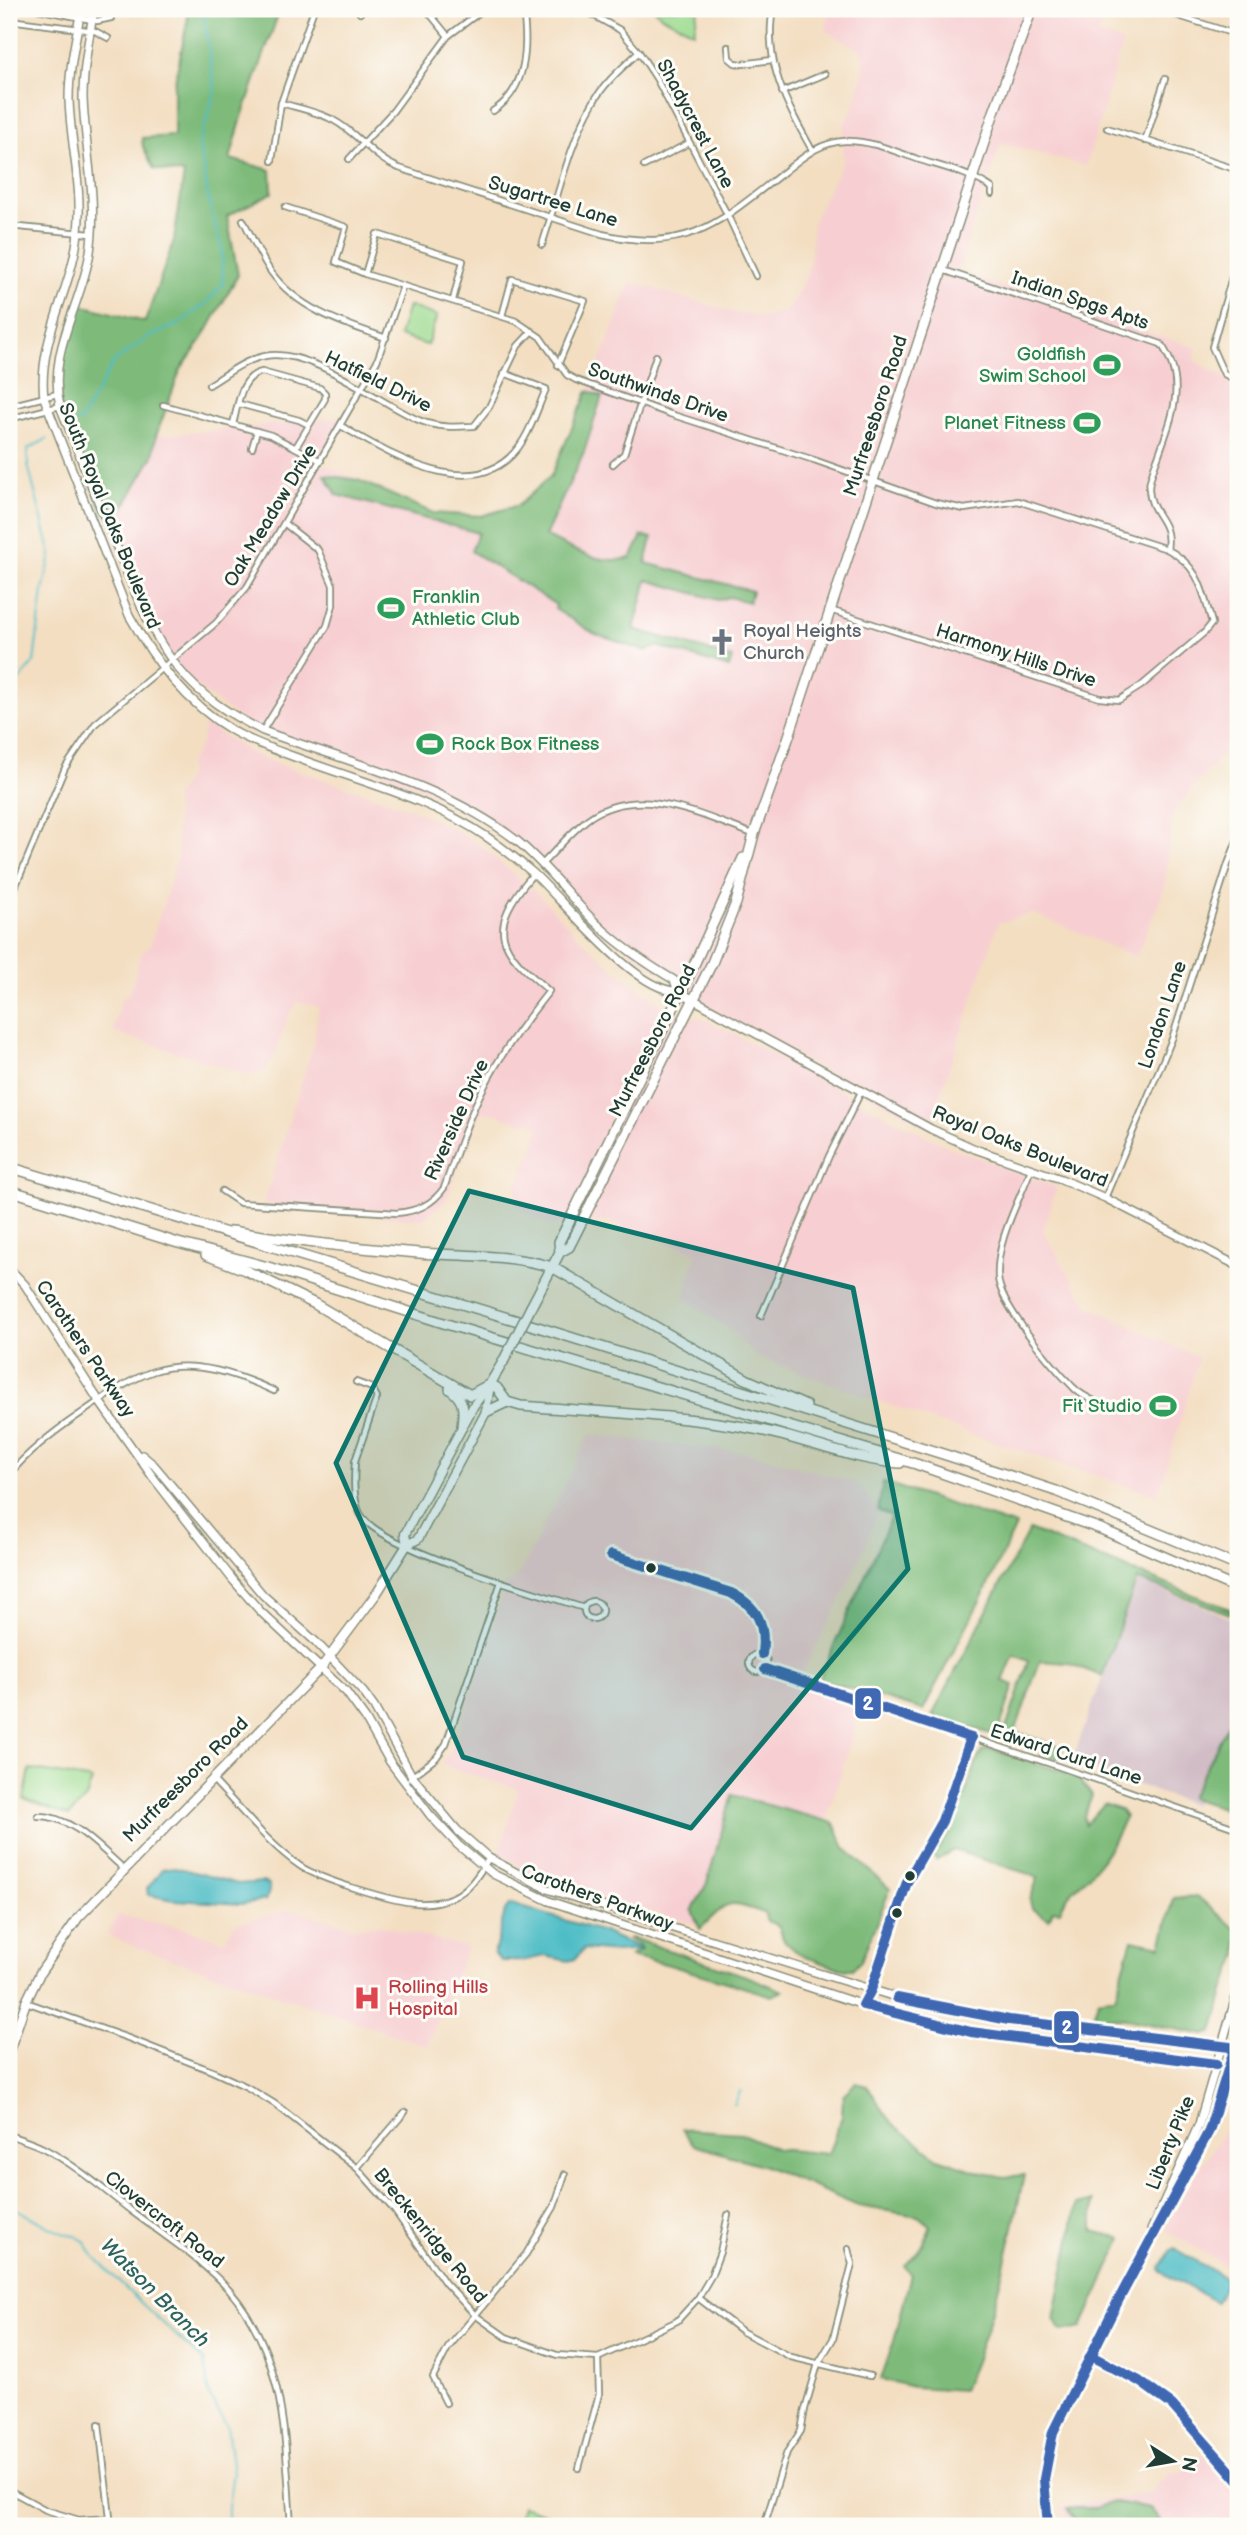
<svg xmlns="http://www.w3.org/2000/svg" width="1247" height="2535" viewBox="0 0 1247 2535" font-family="'Balsamiq Sans',sans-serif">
  <rect width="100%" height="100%" fill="#fdfcf7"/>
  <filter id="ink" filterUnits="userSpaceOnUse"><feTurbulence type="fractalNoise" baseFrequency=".0143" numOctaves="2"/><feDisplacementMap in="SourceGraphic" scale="14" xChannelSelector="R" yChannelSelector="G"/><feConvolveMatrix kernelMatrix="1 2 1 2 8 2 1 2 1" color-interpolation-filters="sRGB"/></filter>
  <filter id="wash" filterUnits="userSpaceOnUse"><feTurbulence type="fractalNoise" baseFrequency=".00686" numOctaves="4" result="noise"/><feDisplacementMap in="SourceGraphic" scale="28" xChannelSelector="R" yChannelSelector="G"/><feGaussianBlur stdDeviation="1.57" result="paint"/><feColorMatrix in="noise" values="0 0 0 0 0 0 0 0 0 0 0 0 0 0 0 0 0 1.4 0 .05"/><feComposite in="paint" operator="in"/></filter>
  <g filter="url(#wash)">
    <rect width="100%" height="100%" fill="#f3dec1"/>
    <g fill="#f7cfd2">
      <polygon points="830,9 1105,9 1098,34 1123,42 1086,166 1001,143 957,272 1197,348 1194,361 1238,384 1238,750 1228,748 1173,812 1164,889 1136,957 1033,913 998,923 932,1120 931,1129 704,1005 684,986 629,950 515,840 424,789 241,720 189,680 156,635 112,537 123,508 153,456 156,436 346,417 321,463 433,513 481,516 519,505 551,475 594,379 630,282 739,314 768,317 787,310 804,281 811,258 813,221 843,161 844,125 854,107 865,65 860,49 826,31"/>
      <polygon points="205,724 241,747 266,760 406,807 442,823 480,845 545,901 576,935 615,970 663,1006 710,1022 830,1084 865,1105 946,1146 1057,1187 1043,1231 1088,1306 1199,1358 1158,1495 1126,1486 947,1426 756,1356 733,1333 684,1298 696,1253 640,1231 629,1231 609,1221 552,1226 529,1216 516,1206 516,1186 532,1152 539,1129 530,1121 525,1124 497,1114 481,1112 446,1200 423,1220 263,1205 313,1045 319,1007 298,1002 290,1013 273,1060 265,1070 256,1075 249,1075 113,1032 121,1000 130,992 141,954 150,946 170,882 178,855 175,797 189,776 188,765 201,744"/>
      <polygon points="589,1435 749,1453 859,1484 878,1511 866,1544 841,1599 796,1685 861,1708 824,1827 741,1800 702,1926 561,1887 529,1872 499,1853 518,1789 450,1768 442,1762 451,1751 458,1732 505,1586 515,1579 524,1565"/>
      <polygon points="290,1910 355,1927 379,1925 467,1947 427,2046 147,1951 107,1935 118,1915 187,1929 224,1941 235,1924"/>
      <polygon points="1238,2085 1238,2273 1165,2230 1195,2172 1208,2158 1223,2132"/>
      <polygon points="1202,2456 1209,2458 1238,2486 1238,2526 1072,2526 1059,2507 1149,2493 1173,2470 1178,2475"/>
    </g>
    <polygon fill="#d2bdc6" points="1138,1580 1238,1621 1238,1715 1236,1715 1193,1805 1072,1761"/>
    <g fill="#9ddb90" stroke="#5e8c62" stroke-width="2">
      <polygon points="654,9 698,9 694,32 661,16"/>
      <polygon points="408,306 437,316 427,345 399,336"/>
      <polygon points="30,1769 92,1780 86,1798 69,1816 24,1799"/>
      <polygon points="522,2506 577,2524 576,2526 516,2526"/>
    </g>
    <g fill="#7ebb7a" stroke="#4e7c57" stroke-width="2">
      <polygon points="184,9 280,9 242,117 230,159 271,170 272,193 227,216 238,275 203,338 180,371 156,436 153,456 123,508 103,514 60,406 56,378 74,312 82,305 145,322 174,240 184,174 154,169 143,147 142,138 174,136 174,86 188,18"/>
      <path d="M588 391 602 396 584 452 545 536C572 549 600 566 631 558L642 536 652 538 646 563 752 591 749 602 729 597 718 600 647 580 634 629 732 658 729 668 658 646 645 651 595 634 555 609 556 605 471 551 478 533 337 495 325 475 358 480 433 513 481 516 519 505 551 476Z"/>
      <polygon points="883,1482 1016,1526 984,1593 923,1710 819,1679 892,1516 878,1511"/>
      <polygon points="1029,1530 1232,1610 1230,1614 1137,1579 1102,1676 1068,1663 1040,1661 1015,1732 1063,1748 1058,1759 1003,1737 1029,1661 1014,1655 1003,1681 1014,1685 997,1736 932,1716"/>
      <polygon points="1233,1715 1238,1717 1238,1813 1190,1798"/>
      <path d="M984 1750H994L1077 1776 1092 1796 1084 1816 1085 1825 1104 1804 1120 1810 1125 1817C1117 1836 1108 1853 1094 1869 1081 1886 1068 1889 1060 1911L1053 1910 1049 1919 1032 1909 1030 1900 1038 1877 954 1850 937 1860 933 1856 955 1823 978 1758Z"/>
      <path d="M732 1795 834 1823 845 1848 890 1889 861 1961 852 1969C835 1969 796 1956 785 1942 782 1938 781 1931 779 1926L767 1921 764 1913C725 1900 729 1901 700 1929L692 1911 707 1883Z"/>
      <polygon points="1197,1896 1238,1931 1238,1955 1225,1988 1213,2032 1205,2035 1126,2019 1093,2016 1098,2000 1115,1997 1132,1940 1161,1946 1174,1898"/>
      <polygon points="632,1938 752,1978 783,1991 772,1996 666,1964 630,1956 641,1950 639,1945 628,1939"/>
      <path d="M855 2083 867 2086 892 2123 938 2158 979 2172 1004 2177 1024 2175C1009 2248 994 2321 963 2390L913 2387 881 2379 894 2341 911 2274 905 2266 923 2245 931 2226 918 2216 858 2206 765 2166 694 2145 682 2129 740 2133 777 2149 828 2154 842 2116 843 2096Z"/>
      <polygon points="1093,2202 1093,2231 1122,2239 1082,2327 1062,2331 1054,2319 1077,2204"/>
      <polygon points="1114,2502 1150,2508 1165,2526 1078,2526 1067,2508 1095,2508"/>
    </g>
    <g fill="#4fbdc6" stroke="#377d7d" stroke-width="2">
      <polygon points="175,1867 238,1884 262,1882 269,1884 269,1891 266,1900 241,1904 174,1900 148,1895 147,1889 162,1869"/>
      <polygon points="512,1904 603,1932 639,1948 639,1950 617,1952 584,1949 575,1959 568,1961 545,1956 521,1961 501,1961 494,1954 505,1911 508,1906"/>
      <polygon points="1175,2249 1224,2277 1226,2282 1216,2302 1161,2272 1160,2268 1171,2250"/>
    </g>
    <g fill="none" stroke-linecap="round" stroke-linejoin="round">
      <g stroke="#4fbdc6" stroke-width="2">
        <polyline points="77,422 81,420 114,362 148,337 179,324 206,303 223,284 222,250 209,202 199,143 215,92 203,9"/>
        <polyline points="9,693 34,662 43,591 51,555 28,465 28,449 47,439"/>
        <polyline points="734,2105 741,2090"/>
        <polyline points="9,2205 49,2227 68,2235 76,2236 84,2241 92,2254 125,2288 204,2361 209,2396 227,2426 233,2472 228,2508 228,2526"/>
      </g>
    </g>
  </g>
  <g filter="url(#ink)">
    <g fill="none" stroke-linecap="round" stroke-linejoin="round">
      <defs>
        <g id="street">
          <polyline points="37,9 97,21 111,18"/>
          <polyline points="357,9 360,13"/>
          <polyline points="429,9 430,14 448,36"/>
          <polyline points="582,9 620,30 639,52 656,78 728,216 756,276"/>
          <path d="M773 9C763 62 787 105 812 150"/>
          <polyline points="1157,9 1238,35"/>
          <polyline points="9,20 95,31 108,38"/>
          <polyline points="728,47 729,58 735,63 742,64 772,60"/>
          <polyline points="782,92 825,74"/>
          <path d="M281 103C298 108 318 112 333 120 358 133 373 158 399 168L602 234C689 254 720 222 784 172 803 157 820 142 845 141 870 140 894 151 917 159 942 167 970 173 992 188V194"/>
          <path d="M493 111C528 89 528 45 523 9"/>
          <polyline points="1107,128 1238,170"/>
          <polyline points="1145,141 1165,79"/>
          <polyline points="349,159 393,111 448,36 484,9"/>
          <polyline points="272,161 281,103 314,9"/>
          <polyline points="644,166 689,143"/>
          <path d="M285 207 346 227 336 262 365 274 516 321 540 337 567 375 576 380 670 414 814 460 936 503 964 509 1018 501 1167 549C1200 567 1202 589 1212 623L1205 632 1141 686 1119 700 1100 698 830 610"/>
          <path d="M243 220C252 237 260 256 271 272 298 310 345 324 386 338"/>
          <polyline points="9,226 91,234"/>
          <path d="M542 245C557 200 569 144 593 103 604 83 623 67 639 52"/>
          <polyline points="1238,256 1212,347 1224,374 1232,378 1238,368"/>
          <path d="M943 270 1161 344C1188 382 1172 417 1158 457 1154 467 1149 479 1149 489 1150 516 1172 519 1167 549"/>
          <polyline points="365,274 377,234 463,261 453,300"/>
          <polyline points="502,316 512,279 585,301 558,365"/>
          <path d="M209 385C227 374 244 360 265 356 310 346 381 405 421 421 439 428 455 427 474 426L489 407 518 346 532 331"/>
          <polyline points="239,404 299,420 309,425"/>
          <polyline points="163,405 271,435 321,461"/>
          <polyline points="9,406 57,394"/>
          <polyline points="9,419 60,406"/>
          <path d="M233 424C238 406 240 376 262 372L320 388 325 393V399L296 447"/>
          <path d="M341 426C392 455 481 512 524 439 533 424 539 405 546 389L504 373"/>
          <polyline points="252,448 257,431"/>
          <polyline points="613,464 624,454 656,356"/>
          <polyline points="263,730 327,626 333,605 333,585 318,550 285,524"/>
          <path d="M543 863C558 848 572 831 589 818 640 783 702 816 753 834"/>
          <polyline points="9,902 65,768 95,724 216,623 247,587 377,361 403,286"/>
          <polyline points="1236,1090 1238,1091"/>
          <path d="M1031 1169C1019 1202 996 1240 998 1277 999 1304 1053 1367 1073 1387 1081 1396 1094 1401 1105 1406"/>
          <path d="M222 1191 240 1203 397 1213C417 1211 432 1205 444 1188 456 1155 466 1122 482 1091 500 1054 524 1023 549 991 498 948 485 930 533 874"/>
          <polyline points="1105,1198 1172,1039 1228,864 1238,838"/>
          <polyline points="761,1316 829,1156 861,1092"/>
          <path d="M356 1382 372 1388 377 1397 355 1461C354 1477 352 1504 363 1518 387 1550 540 1594 584 1608"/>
          <path d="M9 1475C29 1450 56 1430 83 1412 105 1397 128 1380 154 1371 193 1358 239 1375 274 1391"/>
          <circle cx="593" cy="1610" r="9"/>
          <circle cx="758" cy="1663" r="9"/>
          <polyline points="765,1669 1060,1767 1238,1829"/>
          <polyline points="410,1778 436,1758 446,1744 501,1582"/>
          <path d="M212 1779C240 1808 267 1843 300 1866 319 1879 393 1902 417 1903 429 1904 441 1902 453 1897 470 1890 480 1872 489 1858"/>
          <path d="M38 1816C71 1815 100 1848 123 1868"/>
          <polyline points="26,2002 128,2038 212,2071 247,2087 275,2104 357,2168 394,2210 445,2283 475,2315 506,2337 557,2355 598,2358 677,2321 698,2298 711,2276 720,2252 728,2215"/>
          <polyline points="863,2005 871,1990 907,1882 942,1821 971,1738"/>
          <path d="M9 2135C20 2139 33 2143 43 2148 76 2165 105 2191 134 2213 166 2237 202 2260 229 2290 287 2356 285 2443 291 2526"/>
          <polyline points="357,2168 405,2112"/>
          <polyline points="698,2298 743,2332 791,2357 870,2376"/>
          <path d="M1091 2356C1124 2372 1157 2388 1182 2415 1202 2436 1216 2461 1238 2480"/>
          <polyline points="446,2403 433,2377 448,2348 526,2254 554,2207 565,2174"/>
          <polyline points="99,2424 111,2526"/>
          <polyline points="579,2468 599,2394 598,2358"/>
          <polyline points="9,2490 46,2510 79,2520 110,2518"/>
          <polyline points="764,2526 787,2452 801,2431 805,2409 818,2364 833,2339 852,2264 848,2249"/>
        </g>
        <g id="secondary">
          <path d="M81 9C76 39 69 68 69 99 70 143 83 187 78 232 73 288 37 340 44 398L129 615C155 662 186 703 233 731 252 742 272 749 292 756 357 781 428 797 487 837 503 848 518 860 533 873 563 900 636 993 678 991L931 1129 975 1149 1061 1179 1105 1198 1238 1266"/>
          <path d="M94 9C89 38 83 68 83 98 85 150 98 200 90 252 82 304 47 352 60 406 79 454 98 502 118 550 134 591 150 633 178 668 201 697 231 715 263 731 348 762 443 784 516 840 547 865 569 897 597 924 620 946 647 964 674 980L678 991"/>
          <polyline points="9,1268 25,1285 99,1401 152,1476 233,1580 260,1611 346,1692 365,1718 390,1762 430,1815 458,1845 493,1874 549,1901 863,2005 939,2026 999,2037 1238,2066"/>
          <polyline points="142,1455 154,1465 263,1595 316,1642 364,1693 374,1707 412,1776 457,1830 489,1858 547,1889 915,2003 1009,2020 1238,2048"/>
          <polyline points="1151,2230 1199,2124 1238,1990"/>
          <path d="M1048 2526C1041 2493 1043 2464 1053 2432L1118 2301 1209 2131 1238 2036"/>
        </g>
        <g id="primary">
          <polyline points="407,1545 405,1534 474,1405 489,1385"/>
          <polyline points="9,2051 26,2002 40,1973 78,1918 321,1668 377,1593 407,1545 418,1539 486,1412 490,1384"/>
        </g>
        <g id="highway">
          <polyline points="9,1167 541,1328 946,1455 1056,1491 1238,1566"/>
          <polyline points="9,1190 178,1243 268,1267 453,1326 916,1464 1101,1529 1238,1589"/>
          <path d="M232 1231C294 1242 356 1248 419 1253 463 1256 510 1254 552 1267L746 1379 806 1406"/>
          <polyline points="560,1252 559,1242 688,978 743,858"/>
          <polyline points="206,1255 245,1270 315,1304 470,1395 490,1384"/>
          <polyline points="531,1307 560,1252 569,1247 712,963 736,903 754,834 788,739 994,112 1032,9"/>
          <path d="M490 1384 497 1388 507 1402 521 1406C601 1412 682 1415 760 1430 806 1439 854 1461 900 1463"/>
          <polyline points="490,1384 503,1362"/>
          <path d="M450 1389C465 1400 464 1410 462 1427"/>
          <polyline points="486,1412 507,1402"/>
        </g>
      </defs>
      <use href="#street" stroke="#898e7a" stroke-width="8"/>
      <use href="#secondary" stroke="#898e7a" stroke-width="10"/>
      <use href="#primary" stroke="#898e7a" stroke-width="11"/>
      <use href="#highway" stroke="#898e7a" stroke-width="12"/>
      <use href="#street" stroke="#fff" stroke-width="4.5"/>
      <use href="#secondary" stroke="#fff" stroke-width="7"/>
      <use href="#primary" stroke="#fff" stroke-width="8"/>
      <use href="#highway" stroke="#fff" stroke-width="9"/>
      <defs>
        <polyline id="highway-bridge" points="503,1362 531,1307"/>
      </defs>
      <use href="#highway-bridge" stroke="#898e7a" stroke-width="12" stroke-linecap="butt"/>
      <use href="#highway-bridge" stroke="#fff" stroke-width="9"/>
      <defs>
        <g id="bus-1">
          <path d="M611 1555 731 1593C758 1607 766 1624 762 1654"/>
          <polyline points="765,1669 971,1738"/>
          <polyline points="971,1738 942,1821 907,1882 871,1990 863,2005 971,2032 1216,2064"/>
          <polyline points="897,1998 1009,2020 1238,2048"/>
          <polyline points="1091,2356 1139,2381 1172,2405 1238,2480"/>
          <polyline points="1048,2526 1044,2479 1053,2432 1118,2301 1209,2131 1235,2047"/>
        </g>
      </defs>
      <use href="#bus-1" stroke="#fdfcf7" stroke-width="16"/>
      <use href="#bus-1" stroke="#4168b2" stroke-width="10"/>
    </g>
  </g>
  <path fill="#0f766e" fill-opacity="0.2" stroke="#0f766e" stroke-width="5" stroke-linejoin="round" d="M469 1191 853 1288 908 1569 691 1828 463 1757 336 1463Z"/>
  <defs>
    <symbol id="stadium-bare" viewBox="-9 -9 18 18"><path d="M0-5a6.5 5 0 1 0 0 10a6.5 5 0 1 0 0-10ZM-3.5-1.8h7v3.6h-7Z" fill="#2e9e5b" stroke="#fdfcf7" stroke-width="2.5" paint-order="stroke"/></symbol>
    <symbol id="church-bare" viewBox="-9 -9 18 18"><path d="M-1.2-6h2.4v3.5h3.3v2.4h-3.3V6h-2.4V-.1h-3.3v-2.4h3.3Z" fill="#6b7280" stroke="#fdfcf7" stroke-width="2.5" paint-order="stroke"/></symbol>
    <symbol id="hospital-bare" viewBox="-9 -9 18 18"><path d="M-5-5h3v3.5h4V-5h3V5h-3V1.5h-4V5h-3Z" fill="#e0444e" stroke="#fdfcf7" stroke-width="2.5" paint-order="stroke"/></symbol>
  </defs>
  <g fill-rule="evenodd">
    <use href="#stadium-bare" x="1088" y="346" width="38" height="38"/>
    <use href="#stadium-bare" x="1068" y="404" width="38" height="38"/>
    <use href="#stadium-bare" x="372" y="589" width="38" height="38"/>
    <use href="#church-bare" x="703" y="623" width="38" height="38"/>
    <use href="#stadium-bare" x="411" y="725" width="38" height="38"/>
    <use href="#stadium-bare" x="1144" y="1387" width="38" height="38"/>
    <use href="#hospital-bare" x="348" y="1979" width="38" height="38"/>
  </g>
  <g fill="#1f3d34" stroke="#fdfcf7" stroke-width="2.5">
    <circle cx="651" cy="1568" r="6"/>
    <circle cx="910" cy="1876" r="6"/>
    <circle cx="897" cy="1913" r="6"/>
  </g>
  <g text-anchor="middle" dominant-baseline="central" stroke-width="6" stroke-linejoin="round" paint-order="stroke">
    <g font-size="19" fill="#1f3d34" stroke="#fdfcf7">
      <text transform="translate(695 124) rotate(62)">Shadycrest Lane</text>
      <text transform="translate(553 202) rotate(17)">Sugartree Lane</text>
      <text transform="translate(1080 301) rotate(19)">Indian Spgs Apts</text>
      <text transform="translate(378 382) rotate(26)">Hatfield Drive</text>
      <text transform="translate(658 393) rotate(19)">Southwinds Drive</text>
      <text transform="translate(876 416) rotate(-72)">Murfreesboro Road</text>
      <text transform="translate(109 516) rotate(68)">South Royal Oaks Boulevard</text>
      <text transform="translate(271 516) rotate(-59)">Oak Meadow Drive</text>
      <text transform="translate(1016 656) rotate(18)">Harmony Hills Drive</text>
      <text transform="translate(1163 1015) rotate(-71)">London Lane</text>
      <text transform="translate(653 1041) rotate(-63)">Murfreesboro Road</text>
      <text transform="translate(457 1120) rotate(-66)">Riverside Drive</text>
      <text transform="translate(1020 1147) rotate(22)">Royal Oaks Boulevard</text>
      <text transform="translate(85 1349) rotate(56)">Carothers Parkway</text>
      <text transform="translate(1066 1755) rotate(18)">Edward Curd Lane</text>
      <text transform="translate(186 1780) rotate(-45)">Murfreesboro Road</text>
      <text transform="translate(597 1898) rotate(20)">Carothers Parkway</text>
      <text transform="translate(1171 2143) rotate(-68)">Liberty Pike</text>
      <text transform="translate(164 2220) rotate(38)">Clovercroft Road</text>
      <text transform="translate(430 2236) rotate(51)">Breckenridge Road</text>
    </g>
    <g font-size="19" fill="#27864d" stroke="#fdfcf7" text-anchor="end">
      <text x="1086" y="354">Goldfish<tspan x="1086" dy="22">Swim School</tspan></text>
      <text x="1066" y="423">Planet Fitness</text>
      <text x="412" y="597" text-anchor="start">Franklin<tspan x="412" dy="22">Athletic Club</tspan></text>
      <text x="451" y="744" text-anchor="start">Rock Box Fitness</text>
      <text x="1142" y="1406">Fit Studio</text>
    </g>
    <g font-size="19" fill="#5b616d" stroke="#fdfcf7" text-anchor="start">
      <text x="743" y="631">Royal Heights<tspan x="743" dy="22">Church</tspan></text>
    </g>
    <g font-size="19" fill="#be3a42" stroke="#fdfcf7" text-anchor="start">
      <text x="388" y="1987">Rolling Hills<tspan x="388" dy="22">Hospital</tspan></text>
    </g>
    <g font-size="21" font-style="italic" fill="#2d6360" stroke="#fdfcf7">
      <text transform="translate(155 2293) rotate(45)">Watson Branch</text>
    </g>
  </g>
  <g stroke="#fdfcf7" stroke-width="2.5">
    <rect x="854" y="1687" width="28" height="33" rx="7" fill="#4168b2"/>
    <rect x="1053" y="2010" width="27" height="34" rx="7" fill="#4168b2"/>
  </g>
  <g font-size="19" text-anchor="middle" font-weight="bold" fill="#fff">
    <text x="868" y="1710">2</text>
    <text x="1067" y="2034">2</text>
  </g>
  <rect width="1247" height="2535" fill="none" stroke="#fdfcf7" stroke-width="35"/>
  <g transform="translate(1173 2461) rotate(101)" stroke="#fdfcf7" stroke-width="5" paint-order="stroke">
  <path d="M0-5L12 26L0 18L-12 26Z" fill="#1f3d34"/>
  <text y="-10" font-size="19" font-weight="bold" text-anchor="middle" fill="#1f3d34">N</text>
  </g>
</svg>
